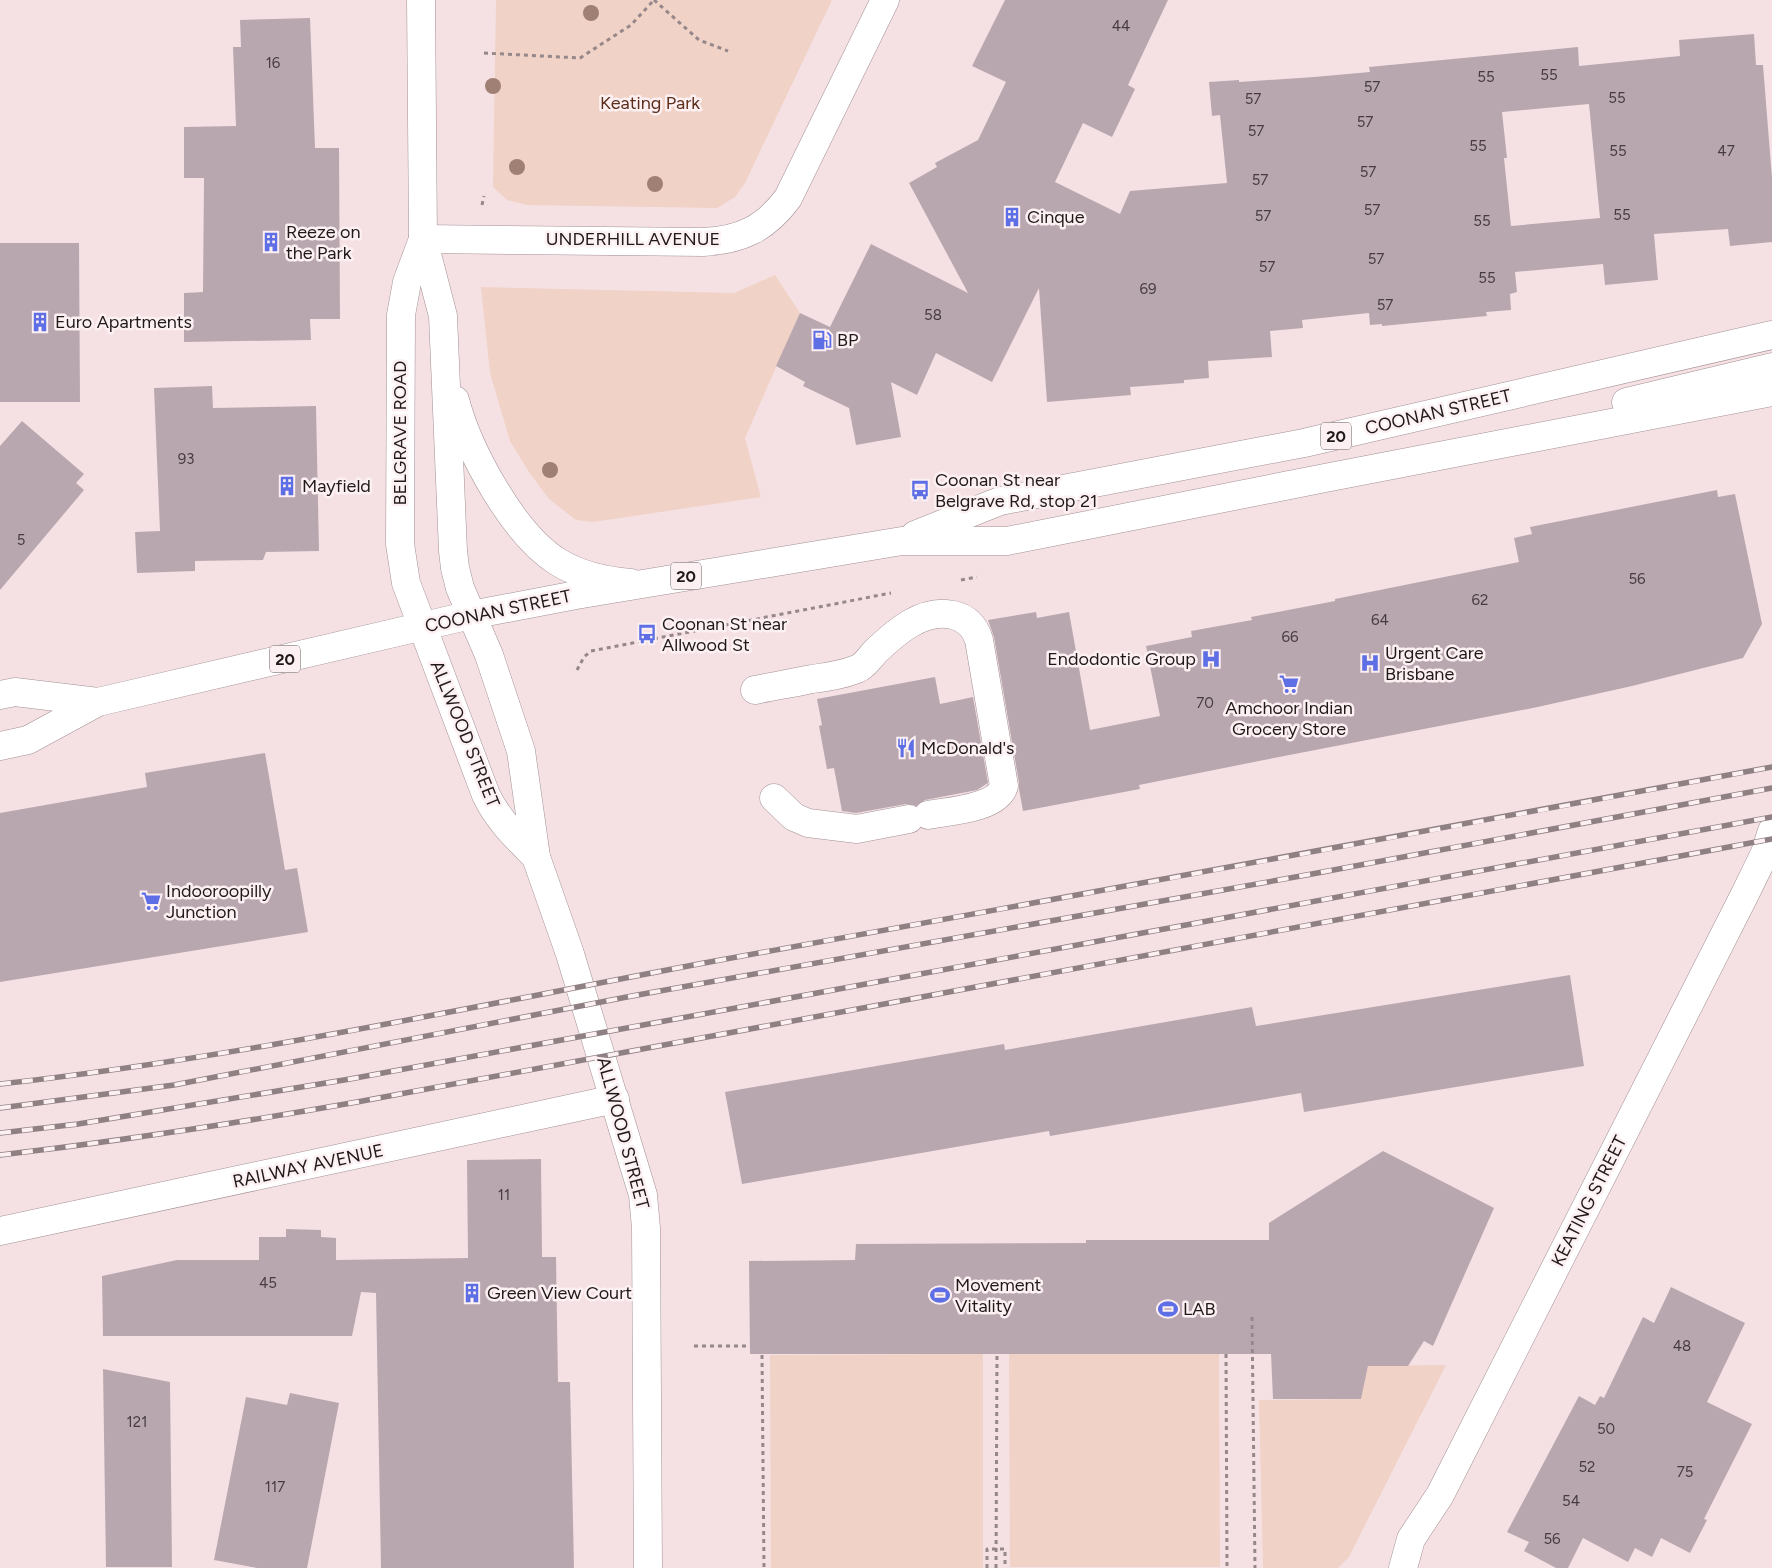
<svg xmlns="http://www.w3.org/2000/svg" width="1772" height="1568" viewBox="0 0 1772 1568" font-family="Figtree,sans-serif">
  <rect width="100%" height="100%" fill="#f5e1e4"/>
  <g fill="#f0d2c6">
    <polygon points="496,0 832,0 745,183 735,197 717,208 527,205 507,200 493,187"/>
    <polygon points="775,275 800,313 745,438 761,497 593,522 576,520 549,499 529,472 510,441 490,373 481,287 734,293"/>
    <polygon points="1219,1353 1220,1567 1010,1567 1009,1354"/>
    <polygon points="983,1354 983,1568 771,1568 770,1355"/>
    <polygon points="1446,1365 1349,1557 1338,1568 1263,1568 1259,1400 1361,1399 1368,1366"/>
  </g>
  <g fill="#b9a7b0" fill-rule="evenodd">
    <path d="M1005 0H1168L1128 85 1135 89 1112 137 1083 123 1055 182 1120 214 1130 191 1227 183 1220 115 1212 116 1209 82 1239 80V82L1314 77 1370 72 1369 67 1578 47 1579 66 1680 56 1679 40 1754 34 1756 65H1763L1772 178V242L1730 246 1728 229 1654 234 1658 280 1605 285 1603 264 1515 272 1517 292 1510 294 1511 310 1486 312 1487 316 1382 326V324L1370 325 1369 313 1302 320 1303 328 1270 331 1272 357 1208 361 1209 378 1184 380V383L1130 387 1131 395 1047 402 1039 288 992 382 936 353 917 395 891 382 901 437 856 445 849 408 803 386 805 382 776 366 800 313 830 327 871 244 968 293 909 183 937 167 935 163 978 140 1006 82 972 66ZM1589 104 1600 218 1511 226 1504 158H1507L1502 112Z"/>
    <polygon points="310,18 315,148 339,148 340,319 310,319 311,340 184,342 184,293 203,292 204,178 184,178 184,127 236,126 233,47 241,47 240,20"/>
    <polygon points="0,243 79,243 80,402 0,402"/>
    <polygon points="212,386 213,408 316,406 319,551 266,552 263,560 195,561 195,571 137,573 135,532 160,531 154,388"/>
    <polygon points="22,421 84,474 76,483 84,490 0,590 0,446"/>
    <polygon points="1717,490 1718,497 1735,494 1762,624 1743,658 1632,686 1533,708 1264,760 1139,785 1140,789 1023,811 1019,789 1019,783 994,637 988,620 1036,612 1037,618 1069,612 1090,730 1160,716 1146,646 1192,637 1191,631 1252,620 1251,617 1335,601 1335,599 1519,562 1514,538 1532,534 1530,527"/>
    <polygon points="935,677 940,704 973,697 988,783 977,790 967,792 925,800 916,806 906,804 856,813 842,811 834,768 827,769 819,726 822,725 817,699"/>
    <polygon points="265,753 285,870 297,868 308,932 0,982 0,813 147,787 145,773"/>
    <polygon points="1570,975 1584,1066 1304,1112 1301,1093 1050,1136 1049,1131 742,1184 725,1092 1004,1044 1005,1050 1252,1007 1256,1026"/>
    <polygon points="1383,1151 1494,1208 1433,1346 1424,1341 1408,1366 1368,1366 1361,1399 1273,1399 1271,1354 750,1354 749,1261 855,1260 856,1244 1086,1243 1086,1240 1269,1240 1269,1223"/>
    <polygon points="541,1159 542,1257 556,1257 558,1382 570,1382 574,1568 381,1568 376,1293 361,1292 352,1336 103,1336 102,1276 177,1260 259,1260 259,1237 286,1237 286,1229 321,1230 321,1237 336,1238 336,1260 468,1258 467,1160"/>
    <polygon points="1671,1287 1745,1323 1707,1402 1752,1424 1704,1519 1707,1520 1690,1553 1661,1538 1652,1557 1635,1548 1628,1562 1583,1538 1568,1568 1556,1568 1524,1551 1529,1542 1507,1532 1579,1396 1595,1405 1600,1396 1604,1398 1643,1317 1654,1323"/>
    <polygon points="103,1369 170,1382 172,1567 106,1567"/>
    <polygon points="290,1393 339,1403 307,1568 257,1568 214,1560 246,1397 287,1405"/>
  </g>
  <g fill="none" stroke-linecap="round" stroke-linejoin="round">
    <defs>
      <g id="minor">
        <polyline points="421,0 423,239 443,316 453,551 455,568 460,588 489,655 521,751 536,857 570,954 643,1195 646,1228 648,1568"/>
        <path d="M423 239 407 282 401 315 400 544 406 583 486 795C498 820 516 837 536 857"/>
        <path d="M423 239 703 242C741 240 765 229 788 198L885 0"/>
        <path d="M455 400C468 450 513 534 558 562 581 576 605 581 631 583"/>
        <path d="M755 690C774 686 793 683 812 679 827 677 842 675 857 669 865 666 870 657 876 651 896 632 923 608 953 615 967 618 975 627 979 640L1004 786C997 809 949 811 928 815"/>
        <polyline points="774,798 794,817 808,823 857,829 909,819"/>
        <polyline points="0,1231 615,1099"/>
        <polyline points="1403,1568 1411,1539 1440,1495 1745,894 1765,853 1772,831"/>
      </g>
      <g id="major">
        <polyline points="1626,402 1772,367"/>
        <polyline points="915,535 1000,501 1304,443 1772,335"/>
        <polyline points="0,695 15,692 98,702"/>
        <polyline points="0,746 28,740 98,702 471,615 576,595 902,541 1007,541 1325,478 1772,392"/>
      </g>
    </defs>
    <use href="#minor" stroke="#a39094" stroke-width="29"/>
    <use href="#major" stroke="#a39094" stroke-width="29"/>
    <g stroke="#96888a" stroke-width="3" stroke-dasharray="4 4" stroke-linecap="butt">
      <polyline points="654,0 699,40 728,51"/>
      <polyline points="484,53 580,58 631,25 654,0"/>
      <polyline points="482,205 484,196"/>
      <polyline points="961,580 977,577"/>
      <polyline points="577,670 584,657 591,651 891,593"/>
      <polyline points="1252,1317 1255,1568"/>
      <polyline points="694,1346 750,1346"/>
      <polyline points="1226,1354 1227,1568"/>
      <polyline points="762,1355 764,1568"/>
      <polyline points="987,1568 987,1549 1005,1549 1005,1568"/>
      <polyline points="996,1568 997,1354"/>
    </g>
    <use href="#minor" stroke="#fff" stroke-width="28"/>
    <use href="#major" stroke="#fff" stroke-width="28"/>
    <defs>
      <g id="rail">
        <path d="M0 1084C237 1058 470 1007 704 963 1060 898 1416 834 1772 767"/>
        <polyline points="0,1108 174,1085 632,996 1312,874 1772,788"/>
        <polyline points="0,1133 78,1124 350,1079 1772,817"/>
        <path d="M0 1155C120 1141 238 1123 357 1102L1772 839"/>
      </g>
    </defs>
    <use href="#rail" stroke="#8f8183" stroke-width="5.5"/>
    <use href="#rail" stroke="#fdf0f2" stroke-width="4" stroke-dasharray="11" stroke-linecap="butt"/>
  </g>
  <g fill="#a07f75">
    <circle cx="591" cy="13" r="8"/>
    <circle cx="493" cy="86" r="8"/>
    <circle cx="517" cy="167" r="8"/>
    <circle cx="655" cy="184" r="8"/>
    <circle cx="550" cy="470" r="8"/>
  </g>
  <defs>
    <symbol id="building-bare" viewBox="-9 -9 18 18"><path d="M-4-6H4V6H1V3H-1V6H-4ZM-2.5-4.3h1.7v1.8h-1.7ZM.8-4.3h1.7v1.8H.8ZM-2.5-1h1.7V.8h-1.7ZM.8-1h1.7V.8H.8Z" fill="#5e6fe6" stroke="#fdf0f2" stroke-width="2.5" paint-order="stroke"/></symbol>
    <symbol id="fuel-bare" viewBox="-9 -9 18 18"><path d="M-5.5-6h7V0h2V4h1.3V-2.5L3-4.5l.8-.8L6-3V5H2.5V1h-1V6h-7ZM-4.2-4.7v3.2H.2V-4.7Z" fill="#5e6fe6" stroke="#fdf0f2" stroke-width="2.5" paint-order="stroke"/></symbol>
    <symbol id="bus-bare" viewBox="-9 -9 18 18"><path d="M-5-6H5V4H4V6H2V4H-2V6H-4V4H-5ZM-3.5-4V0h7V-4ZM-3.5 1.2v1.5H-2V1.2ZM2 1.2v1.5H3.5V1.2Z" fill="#5e6fe6" stroke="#fdf0f2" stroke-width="2.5" paint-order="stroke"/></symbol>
    <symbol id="hospital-bare" viewBox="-9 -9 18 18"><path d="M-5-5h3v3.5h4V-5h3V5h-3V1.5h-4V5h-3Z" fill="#5e6fe6" stroke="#fdf0f2" stroke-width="2.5" paint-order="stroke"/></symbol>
    <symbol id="supermarket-bare" viewBox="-9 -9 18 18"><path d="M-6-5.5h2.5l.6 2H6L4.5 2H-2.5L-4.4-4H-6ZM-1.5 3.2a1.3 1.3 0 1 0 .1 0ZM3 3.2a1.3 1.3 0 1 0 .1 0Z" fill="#5e6fe6" stroke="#fdf0f2" stroke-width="2.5" paint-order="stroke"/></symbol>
    <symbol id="restaurant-bare" viewBox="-9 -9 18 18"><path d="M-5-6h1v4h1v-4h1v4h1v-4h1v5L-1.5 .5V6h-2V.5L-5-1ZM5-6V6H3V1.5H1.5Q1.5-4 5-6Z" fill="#5e6fe6" stroke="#fdf0f2" stroke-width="2.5" paint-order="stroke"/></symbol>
    <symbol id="stadium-bare" viewBox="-9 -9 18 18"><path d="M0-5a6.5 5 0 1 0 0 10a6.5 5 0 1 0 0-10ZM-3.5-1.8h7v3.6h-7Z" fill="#5e6fe6" stroke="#fdf0f2" stroke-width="2.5" paint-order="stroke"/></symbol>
  </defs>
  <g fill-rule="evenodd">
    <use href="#building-bare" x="998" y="203" width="28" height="28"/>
    <use href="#building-bare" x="257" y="228" width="28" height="28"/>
    <use href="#building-bare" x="26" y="308" width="28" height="28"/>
    <use href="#fuel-bare" x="808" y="326" width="28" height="28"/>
    <use href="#building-bare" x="273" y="472" width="28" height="28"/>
    <use href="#bus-bare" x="906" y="476" width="28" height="28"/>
    <use href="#bus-bare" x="633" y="620" width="28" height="28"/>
    <use href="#hospital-bare" x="1197" y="645" width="28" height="28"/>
    <use href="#hospital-bare" x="1356" y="649" width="28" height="28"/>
    <use href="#supermarket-bare" x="1275" y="670" width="28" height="28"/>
    <use href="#restaurant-bare" x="892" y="734" width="28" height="28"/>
    <use href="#supermarket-bare" x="137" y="887" width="28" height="28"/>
    <use href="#building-bare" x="458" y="1279" width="28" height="28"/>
    <use href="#stadium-bare" x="926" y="1281" width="28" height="28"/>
    <use href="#stadium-bare" x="1154" y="1295" width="28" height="28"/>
  </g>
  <g text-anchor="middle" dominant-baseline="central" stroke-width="5" stroke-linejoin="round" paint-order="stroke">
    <g font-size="15" fill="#463c40">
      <text x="1121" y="26">44</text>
      <text x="273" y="63">16</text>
      <text x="1549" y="75">55</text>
      <text x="1486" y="77">55</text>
      <text x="1372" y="87">57</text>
      <text x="1617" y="98">55</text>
      <text x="1253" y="99">57</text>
      <text x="1365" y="122">57</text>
      <text x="1256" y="131">57</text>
      <text x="1478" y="146">55</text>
      <text x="1618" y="151">55</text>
      <text x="1726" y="151">47</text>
      <text x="1368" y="172">57</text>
      <text x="1260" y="180">57</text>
      <text x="1372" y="210">57</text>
      <text x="1622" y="215">55</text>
      <text x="1263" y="216">57</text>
      <text x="1482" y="221">55</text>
      <text x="1376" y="259">57</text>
      <text x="1267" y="267">57</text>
      <text x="1487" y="278">55</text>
      <text x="1148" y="289">69</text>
      <text x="1385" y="305">57</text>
      <text x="933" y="315">58</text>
      <text x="186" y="459">93</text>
      <text x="21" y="540">5</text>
      <text x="1637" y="579">56</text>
      <text x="1480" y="600">62</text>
      <text x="1380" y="620">64</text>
      <text x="1290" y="637">66</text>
      <text x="1205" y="703">70</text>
      <text x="504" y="1195">11</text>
      <text x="268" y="1283">45</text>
      <text x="1682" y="1346">48</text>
      <text x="137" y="1422">121</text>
      <text x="1606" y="1429">50</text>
      <text x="1587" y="1467">52</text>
      <text x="1685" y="1472">75</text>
      <text x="275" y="1487">117</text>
      <text x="1571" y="1501">54</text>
      <text x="1552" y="1539">56</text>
    </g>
    <g fill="#fdf0f2" stroke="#625a5b" stroke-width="1">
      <rect x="1321" y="422.5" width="30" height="27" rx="4"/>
      <rect x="671" y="562.5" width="30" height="27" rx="4"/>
      <rect x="270" y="645.5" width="30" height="27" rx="4"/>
    </g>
    <g font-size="16" font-weight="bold" fill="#20191a">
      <text x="1336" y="436">20</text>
      <text x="686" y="576">20</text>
      <text x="285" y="659">20</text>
    </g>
    <g font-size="18" fill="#5b2e1b" stroke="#fdf0f2">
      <text x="650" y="103">Keating Park</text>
    </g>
    <g font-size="18" fill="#20191a" stroke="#fdf0f2" text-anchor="start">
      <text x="1027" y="217">Cinque</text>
      <text x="286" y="232">Reeze on<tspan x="286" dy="21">the Park</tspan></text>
      <text x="55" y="322">Euro Apartments</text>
      <text x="837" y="340">BP</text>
      <text x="935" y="480">Coonan St near<tspan x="935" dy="21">Belgrave Rd, stop 21</tspan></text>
      <text x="302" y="486">Mayfield</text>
      <text x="662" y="624">Coonan St near<tspan x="662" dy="21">Allwood St</tspan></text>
      <text x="1385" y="653">Urgent Care<tspan x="1385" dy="21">Brisbane</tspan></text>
      <text x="1196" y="659" text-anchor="end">Endodontic Group</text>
      <text x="1289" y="708" text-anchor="middle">Amchoor Indian<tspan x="1289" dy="21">Grocery Store</tspan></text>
      <text x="921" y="748">McDonald's</text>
      <text x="166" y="891">Indooroopilly<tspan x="166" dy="21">Junction</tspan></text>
      <text x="955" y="1285">Movement<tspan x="955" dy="21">Vitality</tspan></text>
      <text x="487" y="1293">Green View Court</text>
      <text x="1183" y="1309">LAB</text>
    </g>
    <g font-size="18" fill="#20191a" stroke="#fdf0f2">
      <text x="633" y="239">UNDERHILL AVENUE</text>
      <text transform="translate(1438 412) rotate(-13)">COONAN STREET</text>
      <text transform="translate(400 433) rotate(-90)">BELGRAVE ROAD</text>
      <text transform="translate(498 611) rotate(-12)">COONAN STREET</text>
      <text transform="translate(465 734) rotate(68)">ALLWOOD STREET</text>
      <text transform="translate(623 1133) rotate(75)">ALLWOOD STREET</text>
      <text transform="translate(308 1166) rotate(-12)">RAILWAY AVENUE</text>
      <text transform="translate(1589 1201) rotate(-63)">KEATING STREET</text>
    </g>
  </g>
</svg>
